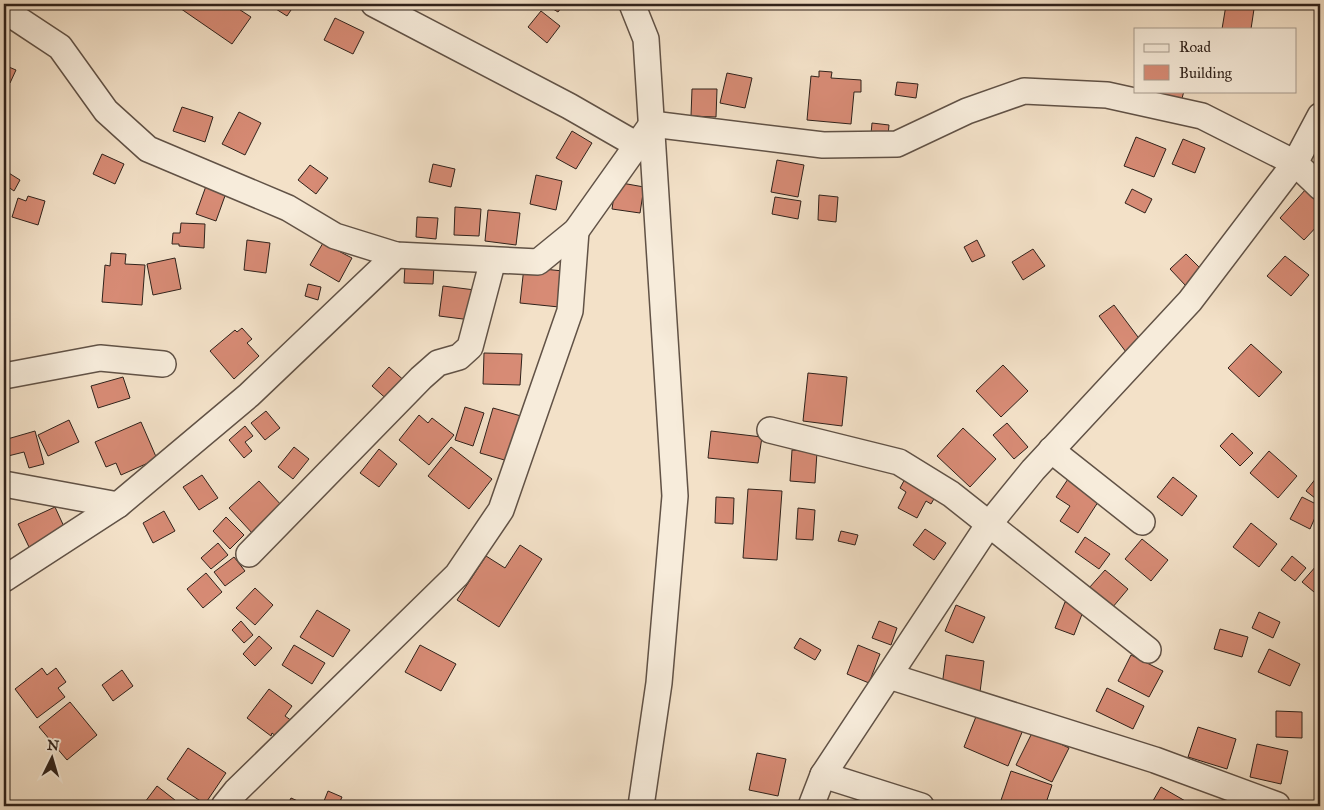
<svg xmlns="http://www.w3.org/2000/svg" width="1324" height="810" viewBox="0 0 1324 810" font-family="'IM FELL Great Primer',serif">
  <rect width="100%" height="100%" fill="#f3e1c8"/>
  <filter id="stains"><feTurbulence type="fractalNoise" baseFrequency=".004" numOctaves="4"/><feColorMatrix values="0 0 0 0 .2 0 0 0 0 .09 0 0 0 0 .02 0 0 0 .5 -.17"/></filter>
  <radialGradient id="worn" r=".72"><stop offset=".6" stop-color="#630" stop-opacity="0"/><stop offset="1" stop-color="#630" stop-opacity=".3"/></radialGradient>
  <g fill="#d78b75" stroke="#30221b">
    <polygon points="174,4 231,4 251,17 232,44"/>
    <polygon points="268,4 295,4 287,16"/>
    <polygon points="545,4 564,4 558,12"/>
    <polygon points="1226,5 1254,9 1251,29 1222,29"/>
    <polygon points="541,11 560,26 547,43 528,27"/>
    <polygon points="335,18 364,32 353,54 324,40"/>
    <polygon points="4,65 16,70 10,83 4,81"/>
    <polygon points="819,71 832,72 831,78 861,80 861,92 854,92 851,124 807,120 811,76 819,77"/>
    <polygon points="727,73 752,78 745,108 720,103"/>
    <polygon points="897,82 918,84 916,98 895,95"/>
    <polygon points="692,89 717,89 716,117 691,116"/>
    <polygon points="1147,91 1184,91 1181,102"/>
    <polygon points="182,107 213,117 205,142 173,131"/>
    <polygon points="239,112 261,123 245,155 222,144"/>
    <polygon points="872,123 889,125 888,136 871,134"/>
    <polygon points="572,131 592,143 576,169 556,158"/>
    <polygon points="1136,137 1166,149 1154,177 1124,166"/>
    <polygon points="1183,139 1205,148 1195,173 1172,164"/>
    <polygon points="102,154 124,164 115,184 93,174"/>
    <polygon points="777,160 804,165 798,197 771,192"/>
    <polygon points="433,164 455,169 451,187 429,182"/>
    <polygon points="310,165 328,178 316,194 298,180"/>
    <polygon points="4,170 20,180 14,191 4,184"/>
    <polygon points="536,175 562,181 556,210 530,204"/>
    <polygon points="616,182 644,187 640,213 612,209"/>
    <polygon points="206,186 226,193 216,221 196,214"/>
    <polygon points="1132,189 1152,199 1145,213 1125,203"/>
    <polygon points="1306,189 1320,203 1320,223 1304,240 1280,218"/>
    <polygon points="819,195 838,197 836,222 818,220"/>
    <polygon points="28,196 45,201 38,225 12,217 18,198 26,201"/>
    <polygon points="775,197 801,201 798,219 772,214"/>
    <polygon points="455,207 481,209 479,236 454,235"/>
    <polygon points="488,210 520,213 516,245 485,241"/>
    <polygon points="417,217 438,218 436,239 416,237"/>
    <polygon points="181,223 205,224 204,248 179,246 179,244 172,244 173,233 180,233"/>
    <polygon points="247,240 270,243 266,273 244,270"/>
    <polygon points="977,240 985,256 972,262 964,247"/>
    <polygon points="323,243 352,258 339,282 310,265"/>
    <polygon points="1033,249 1045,266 1023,280 1012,262"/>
    <polygon points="111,253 126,254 125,264 145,265 142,305 102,302 105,265 110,266"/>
    <polygon points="1186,254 1202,270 1186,286 1170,269"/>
    <polygon points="1285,256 1309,275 1291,296 1267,276"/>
    <polygon points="175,258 181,289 153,295 147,264"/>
    <polygon points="405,265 434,266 433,284 404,283"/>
    <polygon points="524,267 563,271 559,307 520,303"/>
    <polygon points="308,284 321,287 318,300 305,296"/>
    <polygon points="443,286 475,290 471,320 439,316"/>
    <polygon points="1114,305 1141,341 1126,352 1099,316"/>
    <polygon points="242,328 252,339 247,343 259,356 234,379 210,351 235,330 237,332"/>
    <polygon points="1251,344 1282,372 1259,397 1228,368"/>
    <polygon points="484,353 522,354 520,385 483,384"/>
    <polygon points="1003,365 1028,391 1001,417 976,391"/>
    <polygon points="389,367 407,383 390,402 372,386"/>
    <polygon points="808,373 847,377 842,426 803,421"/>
    <polygon points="123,377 130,398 98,408 91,386"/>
    <polygon points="465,407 484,413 473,446 455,440"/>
    <polygon points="493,408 521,416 508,461 480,453"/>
    <polygon points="266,411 280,428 265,440 251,423"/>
    <polygon points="419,415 428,423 432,418 454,435 429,465 399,440"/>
    <polygon points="69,420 79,442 48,456 38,435"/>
    <polygon points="141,422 157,459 121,475 116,463 106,467 95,442"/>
    <polygon points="1007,423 1028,447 1014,459 993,435"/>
    <polygon points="245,426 253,436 245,442 252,451 244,458 229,440"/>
    <polygon points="963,428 996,459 970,487 937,456"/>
    <polygon points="35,431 44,464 29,468 24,452 4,457 4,440"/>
    <polygon points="711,431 762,437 758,463 708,458"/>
    <polygon points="1232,433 1253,453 1240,466 1220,446"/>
    <polygon points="294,447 309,459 293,479 278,467"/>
    <polygon points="451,447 492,479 469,509 428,476"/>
    <polygon points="379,449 397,464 379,487 360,473"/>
    <polygon points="792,450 817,452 815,483 790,481"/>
    <polygon points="1269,451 1297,476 1278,498 1250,473"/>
    <polygon points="1320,473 1320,502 1306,491"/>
    <polygon points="202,475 218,498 199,510 183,487"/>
    <polygon points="906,477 939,490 931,504 926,501 917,518 898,508 906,492 900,488"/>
    <polygon points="1173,477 1197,496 1182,516 1157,497"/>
    <polygon points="1068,479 1100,499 1078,533 1060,521 1070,506 1056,497"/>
    <polygon points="259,481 283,507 253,534 229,508"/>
    <polygon points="748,489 782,491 777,560 743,558"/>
    <polygon points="716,497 734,498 733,524 715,523"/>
    <polygon points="1302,497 1320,506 1310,529 1290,519"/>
    <polygon points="55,507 66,531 29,547 18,524"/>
    <polygon points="798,508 815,510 813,540 796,539"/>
    <polygon points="164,511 175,531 153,543 143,523"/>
    <polygon points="226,517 244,535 230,549 213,531"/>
    <polygon points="1251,523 1277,544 1259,567 1233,547"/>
    <polygon points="925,529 946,543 934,560 913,545"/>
    <polygon points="841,531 858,535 855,545 838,541"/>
    <polygon points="1085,537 1110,554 1099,569 1075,552"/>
    <polygon points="1142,539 1168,560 1151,581 1125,559"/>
    <polygon points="218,543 228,555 211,569 201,558"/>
    <polygon points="520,545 542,559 499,627 457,600 486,556 505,568"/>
    <polygon points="1292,556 1306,568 1295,581 1281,570"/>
    <polygon points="234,557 245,571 225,586 214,572"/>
    <polygon points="1317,565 1320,568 1320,597 1302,582"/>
    <polygon points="1105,570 1128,589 1112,608 1089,588"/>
    <polygon points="206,573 222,592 203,608 187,589"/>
    <polygon points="255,588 273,605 255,625 236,608"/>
    <polygon points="1065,602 1084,609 1074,635 1055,628"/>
    <polygon points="956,605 985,617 973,643 945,631"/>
    <polygon points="317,610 350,630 333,657 300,637"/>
    <polygon points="1259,612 1280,622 1273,638 1252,628"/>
    <polygon points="241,621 253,635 244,643 232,630"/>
    <polygon points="879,621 897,628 891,645 872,638"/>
    <polygon points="1220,629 1248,637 1242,657 1214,649"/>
    <polygon points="259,636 272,648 255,666 243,654"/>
    <polygon points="800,638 821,650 815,660 794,648"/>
    <polygon points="294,645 325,663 312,684 282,665"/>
    <polygon points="420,645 456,664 441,691 405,672"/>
    <polygon points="858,645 880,654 869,683 847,674"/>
    <polygon points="1269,649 1300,664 1290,686 1258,672"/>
    <polygon points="946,655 984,661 980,692 942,686"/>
    <polygon points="1131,655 1163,671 1149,697 1118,681"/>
    <polygon points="42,668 47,675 56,668 66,682 58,688 65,697 37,718 15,689"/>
    <polygon points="122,670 133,686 113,701 102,685"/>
    <polygon points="1107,688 1144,706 1133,729 1096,711"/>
    <polygon points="269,689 292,706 285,716 296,724 283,742 272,733 271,736 247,718"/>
    <polygon points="70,702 97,735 67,760 39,727"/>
    <polygon points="979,709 1023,730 1008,766 964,747"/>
    <polygon points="1276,711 1302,712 1302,738 1276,737"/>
    <polygon points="1198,727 1236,739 1227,769 1188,757"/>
    <polygon points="1033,731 1069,748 1052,782 1016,765"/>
    <polygon points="1257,744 1288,751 1281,784 1250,777"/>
    <polygon points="188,748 226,773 205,804 167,779"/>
    <polygon points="757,753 786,759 778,796 749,790"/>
    <polygon points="1011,771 1052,785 1045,806 999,806"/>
    <polygon points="157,786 180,804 178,806 142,806"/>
    <polygon points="1161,787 1187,802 1184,806 1150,806"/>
    <polygon points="328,791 342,797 338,806 322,806"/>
    <polygon points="291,798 309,806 287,806"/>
  </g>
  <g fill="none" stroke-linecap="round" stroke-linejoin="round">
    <defs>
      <g id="minor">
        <polyline points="374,4 569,106 637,145"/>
        <polyline points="632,4 646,39 675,496 659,683 641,806"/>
        <polyline points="4,10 60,47 106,111 148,149 288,208 335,236 396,255 538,262 576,231 652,124 823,145 897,144 967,111 1024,91 1107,95 1202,116 1295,163 1320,187"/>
        <polyline points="4,376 100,358 163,364"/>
        <polyline points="770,430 899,462 951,494 1148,650"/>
        <polyline points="1051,450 1142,522"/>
        <polyline points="4,484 118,505"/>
        <polyline points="249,554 421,378 438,363 459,357 470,347 493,260"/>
        <polyline points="4,579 118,505 249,395 396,255"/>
        <polyline points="889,676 1155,760 1277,805"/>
        <polyline points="823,775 921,806"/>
        <polyline points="224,806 236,791 457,575 501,510 570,311 576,231"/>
        <polyline points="811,806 823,775 989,524 1033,470 1190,301 1295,163 1320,116"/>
      </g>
    </defs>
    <use href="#minor" stroke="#615246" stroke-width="28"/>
    <use href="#minor" stroke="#f7ecdb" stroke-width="25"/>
  </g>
  <rect width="1324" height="810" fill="none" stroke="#f3e1c8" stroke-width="20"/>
  <rect x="5" y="5" width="1314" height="800" fill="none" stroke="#30221b" stroke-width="2.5"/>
  <rect x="10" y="10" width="1304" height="790" fill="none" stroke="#30221b"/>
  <rect x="1134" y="28" width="162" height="65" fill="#f7ecdb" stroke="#a79b8e"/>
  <rect x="1144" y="44" width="25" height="8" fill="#f7ecdb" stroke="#a79b8e"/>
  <text x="1179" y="52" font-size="15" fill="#30221b">Road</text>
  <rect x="1144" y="65" width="25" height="15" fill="#d78b75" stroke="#a79b8e"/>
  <text x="1179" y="78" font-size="15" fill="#30221b">Building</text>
  <g transform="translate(52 758) rotate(5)" stroke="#f7ecdb" stroke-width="4" paint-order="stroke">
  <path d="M0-4L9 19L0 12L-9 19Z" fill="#30221b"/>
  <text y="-8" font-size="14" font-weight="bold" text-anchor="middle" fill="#30221b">N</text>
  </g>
  <rect width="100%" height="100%" filter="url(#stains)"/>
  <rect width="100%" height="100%" fill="url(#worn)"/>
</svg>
